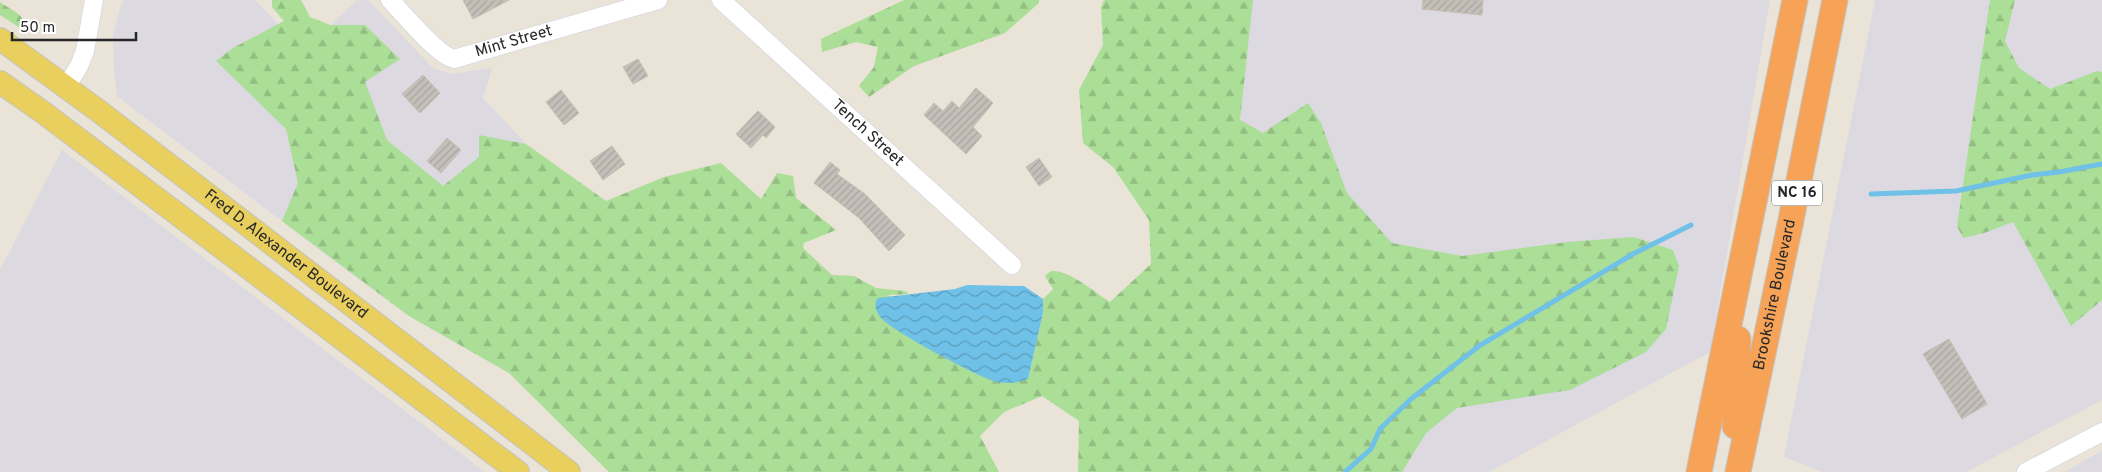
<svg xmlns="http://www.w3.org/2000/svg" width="2102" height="472" viewBox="0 0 2102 472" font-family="Overpass,sans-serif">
  <defs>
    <pattern id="forest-firs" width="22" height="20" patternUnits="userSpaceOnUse" patternTransform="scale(1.25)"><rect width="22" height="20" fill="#abde97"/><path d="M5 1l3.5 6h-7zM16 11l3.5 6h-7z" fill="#93be82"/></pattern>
    <pattern id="water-waves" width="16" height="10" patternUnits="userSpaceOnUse" patternTransform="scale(1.25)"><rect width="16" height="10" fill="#6fc1e7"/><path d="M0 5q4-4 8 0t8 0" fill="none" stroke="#5b9dbb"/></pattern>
    <pattern id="building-hatch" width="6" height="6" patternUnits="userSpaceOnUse" patternTransform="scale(1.25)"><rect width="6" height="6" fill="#c4bfb8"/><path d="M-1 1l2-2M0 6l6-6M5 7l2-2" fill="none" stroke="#a8a49e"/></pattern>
  </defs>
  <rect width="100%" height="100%" fill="#e9e3d8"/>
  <g fill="#dcd9e1">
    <polygon points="124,0 255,0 304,51 357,0 368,0 433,68 451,74 492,68 483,98 694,321 609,472 509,373 409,316 341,266 117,96 114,69 113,35 120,8"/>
    <polygon points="1253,0 1770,0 1710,352 1489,472 1155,472 1215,340"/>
    <polygon points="1875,0 2102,0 2102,400 1966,472 1823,472 1784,457"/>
    <polygon points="62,150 485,472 0,472 0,270"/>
    <polygon points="2102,451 2102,472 2064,472"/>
  </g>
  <g fill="url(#forest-firs)">
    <path d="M272 0H301L310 17 330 25H365L400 59 365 82 387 140 443 186 479 157V135L526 144 606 201 664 177 721 163 761 199 777 173 793 176 796 198 836 230 804 243 803 248 832 275 854 276 876 288 905 291 909 294 888 295 1028 379 1043 313V299L1053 289 1045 276C1048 274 1050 270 1055 271 1071 272 1096 293 1110 302L1151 264 1149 220 1113 167 1083 143 1079 90 1103 45 1101 7 1104 0H1253L1240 120 1263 133 1308 103 1321 123 1347 193 1392 243 1462 256 1567 242 1634 237 1673 250 1679 266 1666 329 1646 352 1570 390 1457 408 1426 433 1402 472H1078L1079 421 1042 396 1004 412 980 436 999 472H609L509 373 409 316 282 221 298 183 286 129 216 61 233 48 284 21 272 7Z"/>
    <polygon points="904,0 1039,0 1039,3 1005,33 914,66 869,97 859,86 874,67 878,47 856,42 822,52 821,39"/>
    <polygon points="1990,0 2015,0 2005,41 2019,68 2050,89 2097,71 2102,72 2102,300 2071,326 2013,222 1984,233 1963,238 1957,226"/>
    <path d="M0 2C9 9 23 13 25 25L20 28 0 15Z"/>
  </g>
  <path fill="url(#water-waves)" d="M967 285 1024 286 1043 299V313L1028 379C1018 383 1008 384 997 382 980 378 892 331 881 318 876 312 873 304 878 298L955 289Z"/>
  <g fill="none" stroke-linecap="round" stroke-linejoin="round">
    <g stroke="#6fc1e7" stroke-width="5">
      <polyline points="1871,194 1956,191 2032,175 2059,172 2102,164"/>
      <polyline points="1345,472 1371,449 1380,429 1411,399 1479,346 1633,254 1691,225"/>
    </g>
  </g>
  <g fill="url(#building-hatch)" stroke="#c4beb3">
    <polygon points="463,0 509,0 473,19"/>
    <polygon points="1423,0 1483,0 1482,15 1422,9"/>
    <polygon points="638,59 648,76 633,84 623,67"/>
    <polygon points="423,75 440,93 420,113 402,94"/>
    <polygon points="976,88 993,103 973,127 982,136 966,154 924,115 934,103 943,111 952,101 959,108"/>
    <polygon points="561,90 579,113 564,125 546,102"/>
    <polygon points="758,111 775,127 766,138 763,135 751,148 736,134"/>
    <polygon points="447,138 461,150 441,173 427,161"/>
    <polygon points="612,146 625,164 603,180 590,161"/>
    <polygon points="1039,158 1052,177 1039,186 1026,167"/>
    <polygon points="830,162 840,170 837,174 865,194 905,235 889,251 859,218 814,183"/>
    <polygon points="1949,339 1987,404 1962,419 1923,354"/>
  </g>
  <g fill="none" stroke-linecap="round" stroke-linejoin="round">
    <defs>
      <g id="minor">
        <path id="s1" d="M390 0C403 13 438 56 454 59L658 0"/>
        <path id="s2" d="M721 0 1012 265"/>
        <polyline points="66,87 79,66 85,51 94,0"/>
        <polyline points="2026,472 2102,432"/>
      </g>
      <g id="major">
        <path id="s3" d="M0 39 100 112 569 472"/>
        <polyline points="0,82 44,113 518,472"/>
      </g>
      <g id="highway">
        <polyline points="1735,426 1738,339"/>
        <polyline points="1699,472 1795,0"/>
        <path id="s4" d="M1738 472 1791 220 1835 0"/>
      </g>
    </defs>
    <use href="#minor" stroke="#ced0df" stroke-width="19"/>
    <use href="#major" stroke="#c3c3c3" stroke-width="24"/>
    <use href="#highway" stroke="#c3c3c3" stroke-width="27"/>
    <use href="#minor" stroke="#fff" stroke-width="18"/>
    <use href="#major" stroke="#e9cf5e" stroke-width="22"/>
    <use href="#highway" stroke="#f6a357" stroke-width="25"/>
  </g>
  <g text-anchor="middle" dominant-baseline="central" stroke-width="4.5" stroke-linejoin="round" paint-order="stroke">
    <rect fill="#fff" stroke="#686868" stroke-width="1" x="1772" y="180.5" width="50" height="25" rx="4"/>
    <g font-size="15" font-weight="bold" fill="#272727">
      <text x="1797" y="193">NC 16</text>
    </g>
    <g font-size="16" fill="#272727" stroke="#fff">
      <text stroke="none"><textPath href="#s1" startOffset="150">Mint Street</textPath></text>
      <text stroke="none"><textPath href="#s2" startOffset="198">Tench Street</textPath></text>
      <text stroke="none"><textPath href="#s3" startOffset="358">Fred D. Alexander Boulevard</textPath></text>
      <text stroke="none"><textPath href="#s4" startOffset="181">Brookshire Boulevard</textPath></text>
    </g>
  </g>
  <path d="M12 32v8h124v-8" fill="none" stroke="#272727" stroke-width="2.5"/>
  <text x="20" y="32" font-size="15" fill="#272727" stroke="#ffffff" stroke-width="4" paint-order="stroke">50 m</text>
</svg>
